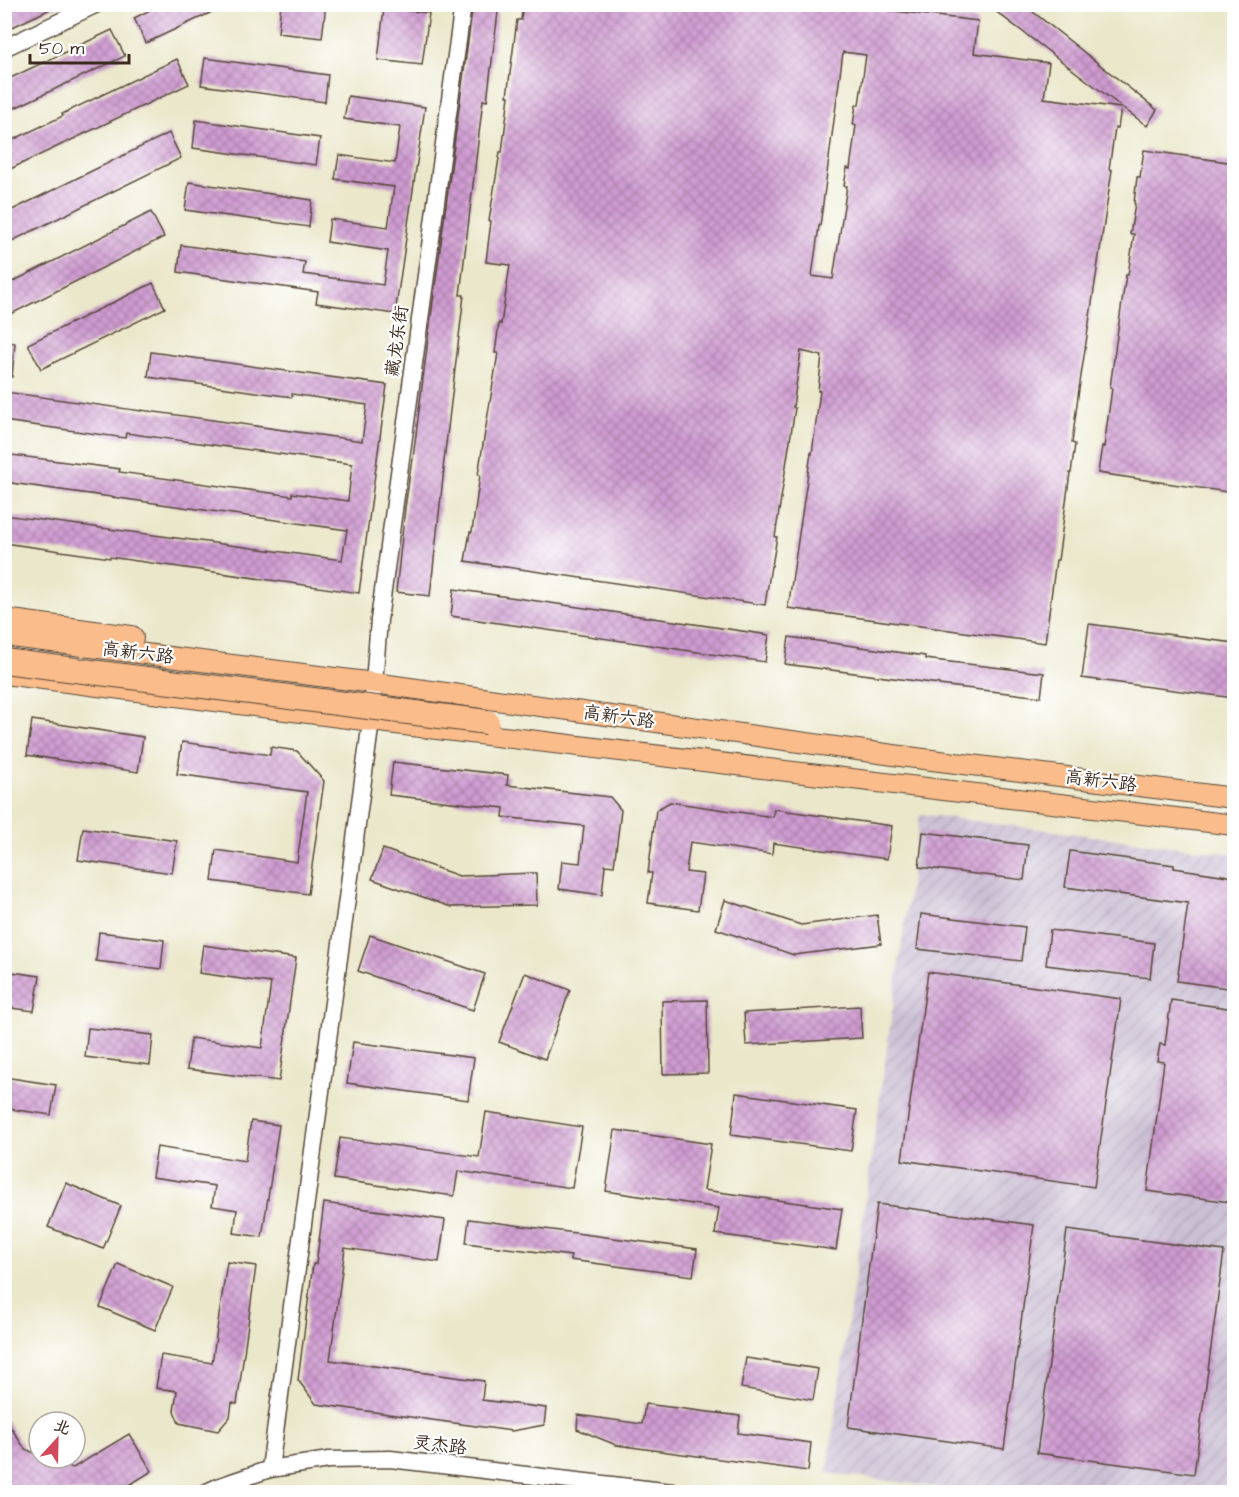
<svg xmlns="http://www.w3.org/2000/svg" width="1239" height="1497" viewBox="0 0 1239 1497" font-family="'Architects Daughter','LXGW WenKai TC',sans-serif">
  <defs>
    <pattern id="industrial-furrows" width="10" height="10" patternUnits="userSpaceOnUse" patternTransform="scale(1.5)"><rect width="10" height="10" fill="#cbbfd4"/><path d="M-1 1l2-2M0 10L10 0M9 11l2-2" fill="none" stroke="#afa4b6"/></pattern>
    <pattern id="building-cross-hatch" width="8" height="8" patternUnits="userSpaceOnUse" patternTransform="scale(1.5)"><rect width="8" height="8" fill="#cf9bd1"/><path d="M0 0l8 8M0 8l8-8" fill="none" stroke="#a97fa9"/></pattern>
  </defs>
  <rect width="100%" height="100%" fill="#fff"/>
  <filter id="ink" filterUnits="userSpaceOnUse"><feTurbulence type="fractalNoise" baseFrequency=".0167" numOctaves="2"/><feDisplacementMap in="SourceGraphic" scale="12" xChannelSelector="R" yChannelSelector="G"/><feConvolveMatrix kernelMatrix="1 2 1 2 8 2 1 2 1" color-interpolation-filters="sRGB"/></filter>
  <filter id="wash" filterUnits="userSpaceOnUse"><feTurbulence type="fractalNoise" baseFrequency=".008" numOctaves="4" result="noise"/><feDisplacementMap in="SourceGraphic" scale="24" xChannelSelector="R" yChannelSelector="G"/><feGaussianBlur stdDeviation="1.35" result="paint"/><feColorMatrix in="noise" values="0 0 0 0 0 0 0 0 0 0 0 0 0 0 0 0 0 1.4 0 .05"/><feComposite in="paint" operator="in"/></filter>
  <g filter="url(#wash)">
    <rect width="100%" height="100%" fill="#ebe7ca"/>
    <polygon fill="url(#industrial-furrows)" points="920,814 1234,854 1234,1492 974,1492 827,1473"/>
    <g id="blocks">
      <g fill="url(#building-cross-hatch)" fill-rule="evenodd">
        <polygon points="4,4 61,4 4,31"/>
        <polygon points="162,4 229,4 146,43 134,18"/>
        <polygon points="281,4 326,4 322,38 278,33"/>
        <polygon points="473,4 499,4 487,101 483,100 460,295 464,295 443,469 444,469 430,596 396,592 405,508 411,466 412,466 428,339"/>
        <path d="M523 4H717L748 9V4H852V6L978 21 974 53 1049 63 1044 98 1121 108 1118 128H1115L1109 169 1112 170 1078 396 1072 443 1075 444 1071 473H1070L1058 560H1056L1045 643 788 608 811 453 812 454 820 391H818L822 356 801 351 793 407 795 408 775 537H777L772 566H771L765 605 465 561 470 532H472L480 475H478L498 353H495L499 323 501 324 510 265 486 262 491 221H489L500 152H502L509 96H507L517 20H521ZM843 52 866 55 859 105H856L853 125H856L850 169 847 168 844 186H847L833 279 812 276 819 226H820Z"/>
        <polygon points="986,4 1023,4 1157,110 1147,126"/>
        <polygon points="384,8 429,13 422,65 378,60"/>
        <polygon points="112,30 125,56 4,113 4,81"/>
        <polygon points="205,58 328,75 325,102 201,85"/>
        <polygon points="177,59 189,84 4,172 4,144 63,116 62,114"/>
        <polygon points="348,96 425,107 395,314 316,303 318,292 178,272 181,245 305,262 303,274 383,285 388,251 327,242 330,219 388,227 394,187 335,179 339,155 395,163 400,127 344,119"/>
        <polygon points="196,120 320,138 316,165 193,148"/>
        <polygon points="169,133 181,158 12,241 4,226 4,214"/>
        <polygon points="1144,150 1234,163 1234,493 1098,473 1102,446 1104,447 1112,388 1110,388 1116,343 1126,275 1128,275 1134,234 1130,234 1135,204 1134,203 1137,177 1140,177"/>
        <polygon points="189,182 312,200 309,227 185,210"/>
        <polygon points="151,212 164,237 11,314 4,300 4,286"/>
        <polygon points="153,283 165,308 41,369 28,344"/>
        <polygon points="4,341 15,343 12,377 4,376"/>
        <polygon points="151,352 387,385 359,593 110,557 110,558 4,543 4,515 342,560 347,530 4,482 4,454 120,469 119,472 292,496 292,493 348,501 352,464 126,433 125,438 4,421 6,392 141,411 141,410 362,441 367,405 292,394 292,397 148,377"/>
        <polygon points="454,589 769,635 765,662 451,616"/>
        <polygon points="1089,624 1234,643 1234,698 1082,678"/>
        <polygon points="789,637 925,656 925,659 1044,673 1041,697 939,685 939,684 785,664"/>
        <polygon points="32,720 143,737 138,772 27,755"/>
        <polygon points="182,742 270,755 271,747 297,751 324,781 308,894 212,881 216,850 297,862 307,792 177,774"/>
        <polygon points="393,762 508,775 507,785 610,797 621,810 614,866 605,865 602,895 559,889 562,861 580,863 584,826 503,817 504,808 389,795"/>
        <polygon points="670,802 773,817 774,809 892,826 887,859 773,843 772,854 690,842 686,872 703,874 698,910 648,903 652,873 648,873 656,810"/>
        <polygon points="83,828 177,841 172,873 78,860"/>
        <polygon points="923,832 1028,845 1024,880 919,867"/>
        <polygon points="383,849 459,876 536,873 537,905 451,907 372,879"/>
        <polygon points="1070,851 1174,865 1174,868 1234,877 1234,989 1177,981 1188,903 1065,887"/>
        <polygon points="725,900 801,925 877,915 881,944 794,955 716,929"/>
        <polygon points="921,914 1025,927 1021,961 917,949"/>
        <polygon points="1050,930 1154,943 1150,978 1046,965"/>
        <polygon points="99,932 164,940 161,969 96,961"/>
        <polygon points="370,935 485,974 473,1010 358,971"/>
        <polygon points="203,945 296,958 279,1081 187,1069 191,1038 262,1048 271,983 199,973"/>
        <polygon points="4,971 40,976 34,1011 4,1007"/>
        <polygon points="928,972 1121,999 1094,1187 902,1160"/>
        <polygon points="525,973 570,990 545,1059 499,1042"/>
        <polygon points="707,1000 708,1073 663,1074 662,1001"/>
        <polygon points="1171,1000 1234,1009 1234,1169 1230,1202 1147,1191 1164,1062 1157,1061 1160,1044 1165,1045"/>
        <polygon points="860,1006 862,1038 746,1045 744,1013"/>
        <polygon points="88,1028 153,1035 150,1065 85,1057"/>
        <polygon points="353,1042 474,1058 468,1100 347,1083"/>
        <polygon points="4,1077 56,1085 51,1115 4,1108"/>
        <polygon points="736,1093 857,1110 851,1151 731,1135"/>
        <polygon points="486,1112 582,1127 572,1188 458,1171 454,1196 334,1179 340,1138 479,1157"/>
        <polygon points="251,1121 279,1125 262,1237 234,1233 237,1210 212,1206 215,1186 152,1177 157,1147 245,1161"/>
        <polygon points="615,1130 711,1144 704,1190 842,1209 836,1250 715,1234 719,1208 606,1191"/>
        <polygon points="66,1183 121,1206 103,1249 48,1227"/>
        <polygon points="324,1203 445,1220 439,1262 345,1248 330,1360 484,1381 482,1400 546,1408 544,1425 512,1431 316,1404 298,1380 313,1264 316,1264"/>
        <polygon points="877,1204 1034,1225 1004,1449 848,1427"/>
        <polygon points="469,1219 697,1249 693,1276 570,1260 571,1256 466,1243"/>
        <polygon points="1067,1230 1224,1251 1194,1474 1037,1453"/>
        <polygon points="227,1262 256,1266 237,1404 232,1403 230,1417 218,1431 179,1423 174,1411 177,1391 156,1388 161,1355 212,1363"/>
        <polygon points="118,1264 173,1287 155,1330 100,1307"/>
        <polygon points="746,1358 818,1369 813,1400 741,1388"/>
        <polygon points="645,1404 740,1416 738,1433 811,1443 808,1471 616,1445 577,1429 578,1415 642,1424"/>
        <polygon points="4,1417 25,1449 39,1455 39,1458 47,1458 73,1468 129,1434 152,1471 118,1492 8,1492 4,1487"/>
      </g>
    </g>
  </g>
  <g filter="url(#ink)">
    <use href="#blocks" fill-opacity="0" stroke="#554638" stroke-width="1.5"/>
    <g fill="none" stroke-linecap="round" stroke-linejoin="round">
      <defs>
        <g id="minor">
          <polyline points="4,48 97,4"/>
          <polyline points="270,1469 371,721 379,620 463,4"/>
          <polyline points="207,1492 220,1486 270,1469 329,1460 390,1459 672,1492"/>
        </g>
        <g id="major">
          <polyline points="4,636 374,683 908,757 1234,798"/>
          <polyline points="4,674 371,721 1234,825"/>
        </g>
        <polyline id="highway" points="4,621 131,638"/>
      </defs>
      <use href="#minor" stroke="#554638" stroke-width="19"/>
      <use href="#major" stroke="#554638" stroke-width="22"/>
      <use href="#highway" stroke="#554638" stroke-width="26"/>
      <use href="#minor" stroke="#fff" stroke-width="16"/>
      <use href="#major" stroke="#f9bc8a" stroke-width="20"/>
      <use href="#highway" stroke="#f9bc8a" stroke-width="24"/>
      <defs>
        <polyline id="highway-bridge" points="4,661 487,722"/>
      </defs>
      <use href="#highway-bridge" stroke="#554638" stroke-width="26" stroke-linecap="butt"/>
      <use href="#highway-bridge" stroke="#f9bc8a" stroke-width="24"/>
    </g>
  </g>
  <g text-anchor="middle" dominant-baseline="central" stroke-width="4.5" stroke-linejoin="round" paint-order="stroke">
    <g font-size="18" fill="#3b2a1e" stroke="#fff">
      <text transform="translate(397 341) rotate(-82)">藏龙东街</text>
      <text transform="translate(138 653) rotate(7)">高新六路</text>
      <text transform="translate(619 717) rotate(8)">高新六路</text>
      <text transform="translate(1101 781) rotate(7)">高新六路</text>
      <text transform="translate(440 1445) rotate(7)">灵杰路</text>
    </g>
  </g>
  <rect width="1239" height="1497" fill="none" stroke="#fff" stroke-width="24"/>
  <g transform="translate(57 1440) rotate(22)"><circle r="28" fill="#ffffff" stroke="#b1aaa5" stroke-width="1.5"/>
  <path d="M0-4.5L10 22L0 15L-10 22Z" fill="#d1495b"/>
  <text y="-9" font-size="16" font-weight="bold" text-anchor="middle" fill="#3b2a1e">北</text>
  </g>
  <path d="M30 54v9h99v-9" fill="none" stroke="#3b2a1e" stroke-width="3"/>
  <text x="39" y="54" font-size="18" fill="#3b2a1e" stroke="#ffffff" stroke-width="4.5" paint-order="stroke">50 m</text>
</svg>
